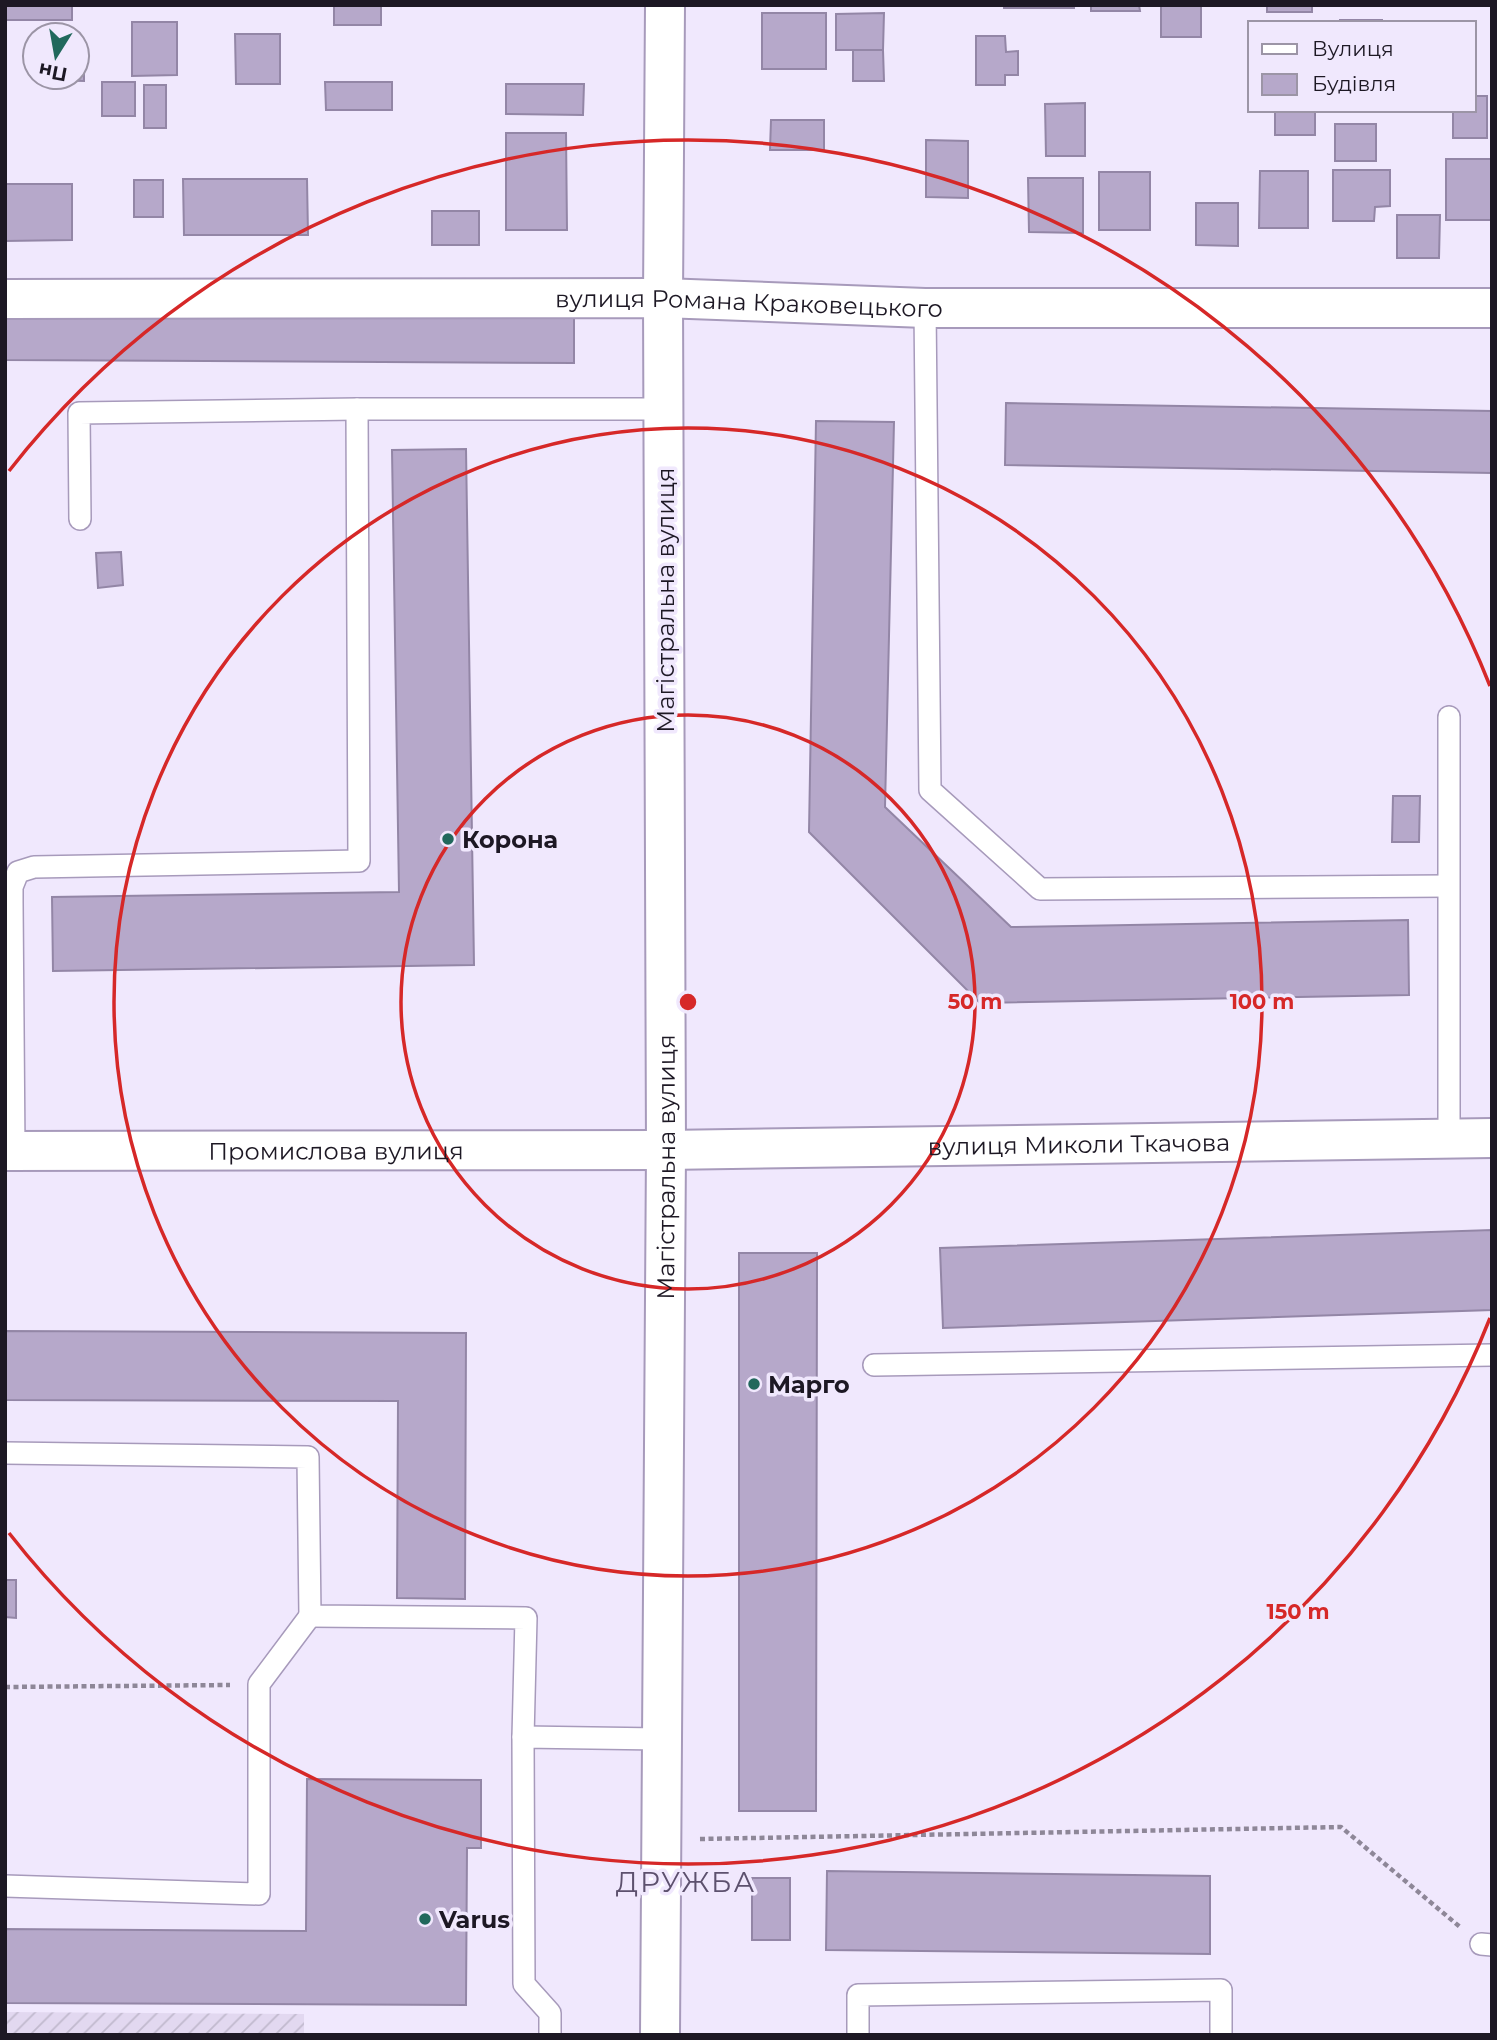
<svg xmlns="http://www.w3.org/2000/svg" width="1497" height="2040" viewBox="0 0 1497 2040" font-family="Montserrat,sans-serif">
  <defs>
    <pattern id="industrial-furrows" width="10" height="10" patternUnits="userSpaceOnUse" patternTransform="scale(1.75)"><rect width="10" height="10" fill="#e2d8f0"/><path d="M-1 1l2-2M0 10L10 0M9 11l2-2" fill="none" stroke="#c1b9ce"/></pattern>
  </defs>
  <rect width="100%" height="100%" fill="#f0e8fd"/>
  <polygon fill="url(#industrial-furrows)" points="5,2012 304,2014 304,2035 5,2035"/>
  <g fill="#b6a8ca" stroke="#9386a6" stroke-width="2">
    <rect x="5" y="5" width="67" height="15"/>
    <rect x="334" y="5" width="47" height="20"/>
    <rect x="1004" y="5" width="70" height="3"/>
    <polygon points="1091,5 1139,5 1140,11 1091,11"/>
    <rect x="1161" y="5" width="40" height="32"/>
    <rect x="1267" y="5" width="45" height="7"/>
    <rect x="762" y="13" width="64" height="56"/>
    <polygon points="884,13 883,50 836,50 836,14"/>
    <rect x="1340" y="20" width="42" height="3"/>
    <polygon points="132,22 177,22 177,75 132,76"/>
    <polygon points="235,34 280,34 280,84 236,84"/>
    <polygon points="976,36 1005,36 1006,52 1018,51 1018,75 1005,75 1005,85 976,85"/>
    <polygon points="77,50 84,50 84,81 43,80 43,77 77,77"/>
    <polygon points="853,50 883,50 884,81 853,81"/>
    <rect x="102" y="82" width="33" height="34"/>
    <polygon points="325,82 392,82 392,110 326,110"/>
    <polygon points="506,84 584,84 583,115 506,114"/>
    <rect x="144" y="85" width="22" height="43"/>
    <polygon points="1474,96 1487,96 1487,138 1453,138 1453,110 1474,110"/>
    <polygon points="1085,103 1085,156 1046,156 1045,104"/>
    <rect x="1275" y="110" width="40" height="25"/>
    <polygon points="771,120 824,120 824,150 770,150"/>
    <rect x="1335" y="124" width="41" height="37"/>
    <polygon points="506,133 566,133 567,230 506,230"/>
    <polygon points="926,140 968,141 968,198 926,197"/>
    <rect x="1446" y="159" width="46" height="61"/>
    <polygon points="1333,170 1390,170 1390,206 1375,207 1374,221 1333,221"/>
    <polygon points="1260,171 1308,171 1308,228 1259,228"/>
    <rect x="1099" y="172" width="51" height="58"/>
    <polygon points="1028,178 1083,178 1083,233 1029,232"/>
    <polygon points="183,179 307,179 308,235 184,235"/>
    <rect x="134" y="180" width="29" height="37"/>
    <polygon points="5,184 72,184 72,240 5,241"/>
    <polygon points="1196,203 1238,203 1238,246 1196,245"/>
    <rect x="432" y="211" width="47" height="34"/>
    <polygon points="1397,215 1440,215 1439,258 1397,258"/>
    <polygon points="5,314 574,317 574,363 5,360"/>
    <polygon points="1006,403 1492,411 1492,473 1005,465"/>
    <polygon points="816,421 894,422 885,807 1011,927 1408,920 1409,995 980,1003 809,832"/>
    <polygon points="466,449 474,965 53,971 52,897 399,892 392,450"/>
    <polygon points="121,552 123,585 98,588 96,553"/>
    <polygon points="1393,796 1420,796 1419,842 1392,842"/>
    <polygon points="1492,1230 1492,1310 943,1328 940,1248"/>
    <polygon points="739,1253 817,1253 816,1811 739,1811"/>
    <polygon points="5,1331 466,1333 465,1599 397,1598 398,1401 5,1400"/>
    <polygon points="5,1580 16,1580 16,1618 5,1617"/>
    <polygon points="307,1779 481,1780 481,1848 467,1848 466,2005 5,2003 5,1929 306,1931"/>
    <polygon points="827,1871 1210,1876 1210,1954 826,1950"/>
    <rect x="752" y="1878" width="38" height="62"/>
  </g>
  <g fill="none" stroke-linecap="round" stroke-linejoin="round">
    <defs>
      <g id="service">
        <polyline points="925,308 930,790 1040,889 1447,886"/>
        <polyline points="80,519 79,413 357,409"/>
        <polyline points="1449,717 1449,1139"/>
        <polyline points="14,1151 12,903 12,887 18,872 34,867 359,861 357,409 664,409"/>
        <polyline points="874,1365 1492,1355"/>
        <polyline points="5,1453 308,1457 310,1616 526,1618 523,1737"/>
        <polyline points="5,1886 259,1894 259,1684 310,1616"/>
        <polyline points="1481,1944 1492,1945"/>
        <polyline points="550,2035 550,2013 524,1984 523,1737 660,1739"/>
        <polyline points="858,2035 858,1995 1221,1990 1221,2035"/>
      </g>
      <g id="minor">
        <path id="s1" d="M5 299 663 298 925 308H1492"/>
        <path id="s2" d="M666 1150 1492 1138"/>
      </g>
      <g id="tertiary">
        <path id="s3" d="M5 1151 666 1150"/>
        <path id="s4" d="M660 2035 666 1150 663 298 665 5"/>
      </g>
    </defs>
    <use href="#service" stroke="#a79abb" stroke-width="24"/>
    <use href="#minor" stroke="#a79abb" stroke-width="42"/>
    <use href="#tertiary" stroke="#a79abb" stroke-width="42"/>
    <g stroke="#8e8798" stroke-width="4.5" stroke-dasharray="5 3.5" stroke-linecap="butt">
      <polyline points="5,1687 230,1685"/>
      <polyline points="700,1839 1341,1827 1460,1927"/>
    </g>
    <use href="#service" stroke="#fff" stroke-width="21"/>
    <use href="#minor" stroke="#fff" stroke-width="38"/>
    <use href="#tertiary" stroke="#fff" stroke-width="38"/>
  </g>
  <g fill="none" stroke="#d62828" stroke-width="3.5">
    <circle cx="688" cy="1002" r="287"/>
    <circle cx="688" cy="1002" r="574"/>
    <path d="M1490 1318A862 862 0 0 1 9 1533M9 471A862 862 0 0 1 1490 686"/>
  </g>
  <g fill="#21685c" stroke="#f0e8fd" stroke-width="2.5">
    <circle cx="448" cy="839" r="7"/>
    <circle cx="754" cy="1384" r="7"/>
    <circle cx="425" cy="1919" r="7"/>
  </g>
  <g text-anchor="middle" dominant-baseline="central" stroke-width="7" stroke-linejoin="round" paint-order="stroke">
    <g font-size="24" fill="#1d1824" stroke="#f0e8fd">
      <text stroke="none"><textPath href="#s1" startOffset="744">вулиця Романа Краковецького</textPath></text>
      <text transform="translate(665 600) rotate(-90)">Магістральна вулиця</text>
      <text stroke="none"><textPath href="#s2" startOffset="413">вулиця Миколи Ткачова</textPath></text>
      <text stroke="none"><textPath href="#s3" startOffset="331">Промислова вулиця</textPath></text>
      <text stroke="none"><textPath href="#s4" startOffset="868">Магістральна вулиця</textPath></text>
    </g>
    <g font-size="24" font-weight="bold" fill="#1d1824" stroke="#f0e8fd" text-anchor="start">
      <text x="462" y="839">Корона</text>
      <text x="768" y="1384">Марго</text>
      <text x="439" y="1919">Varus</text>
    </g>
    <g font-size="28" letter-spacing="2" fill="#5d516e" stroke="#f0e8fd">
      <text x="686" y="1882">ДРУЖБА</text>
    </g>
  </g>
  <circle cx="688" cy="1002" r="10" fill="#d62828" stroke="#f0e8fd" stroke-width="3.5"/>
  <g font-size="21" text-anchor="middle" font-weight="bold" fill="#d62828" stroke="#f0e8fd" stroke-width="7" stroke-linejoin="round" paint-order="stroke">
    <text x="975" y="1009">50 m</text>
    <text x="1262" y="1009">100 m</text>
    <text x="1298" y="1619">150 m</text>
  </g>
  <rect width="1497" height="2040" fill="none" stroke="#1d1824" stroke-width="14"/>
  <rect x="1248" y="21" width="228" height="91" fill="#f0e8fd" stroke="#9c95a6" stroke-width="2"/>
  <rect x="1262" y="44" width="35" height="10" fill="#ffffff" stroke="#9c95a6" stroke-width="2"/>
  <text x="1312" y="56" font-size="21" fill="#1d1824">Вулиця</text>
  <rect x="1262" y="74" width="35" height="21" fill="#b6a8ca" stroke="#9c95a6" stroke-width="2"/>
  <text x="1312" y="91" font-size="21" fill="#1d1824">Будівля</text>
  <g transform="translate(56 56) rotate(191)"><circle r="33" fill="#f0e8fd" stroke="#9c95a6" stroke-width="2"/>
  <path d="M0-5L12 26L0 18L-12 26Z" fill="#21685c"/>
  <text y="-10" font-size="19" font-weight="bold" text-anchor="middle" fill="#1d1824">Пн</text>
  </g>
</svg>
